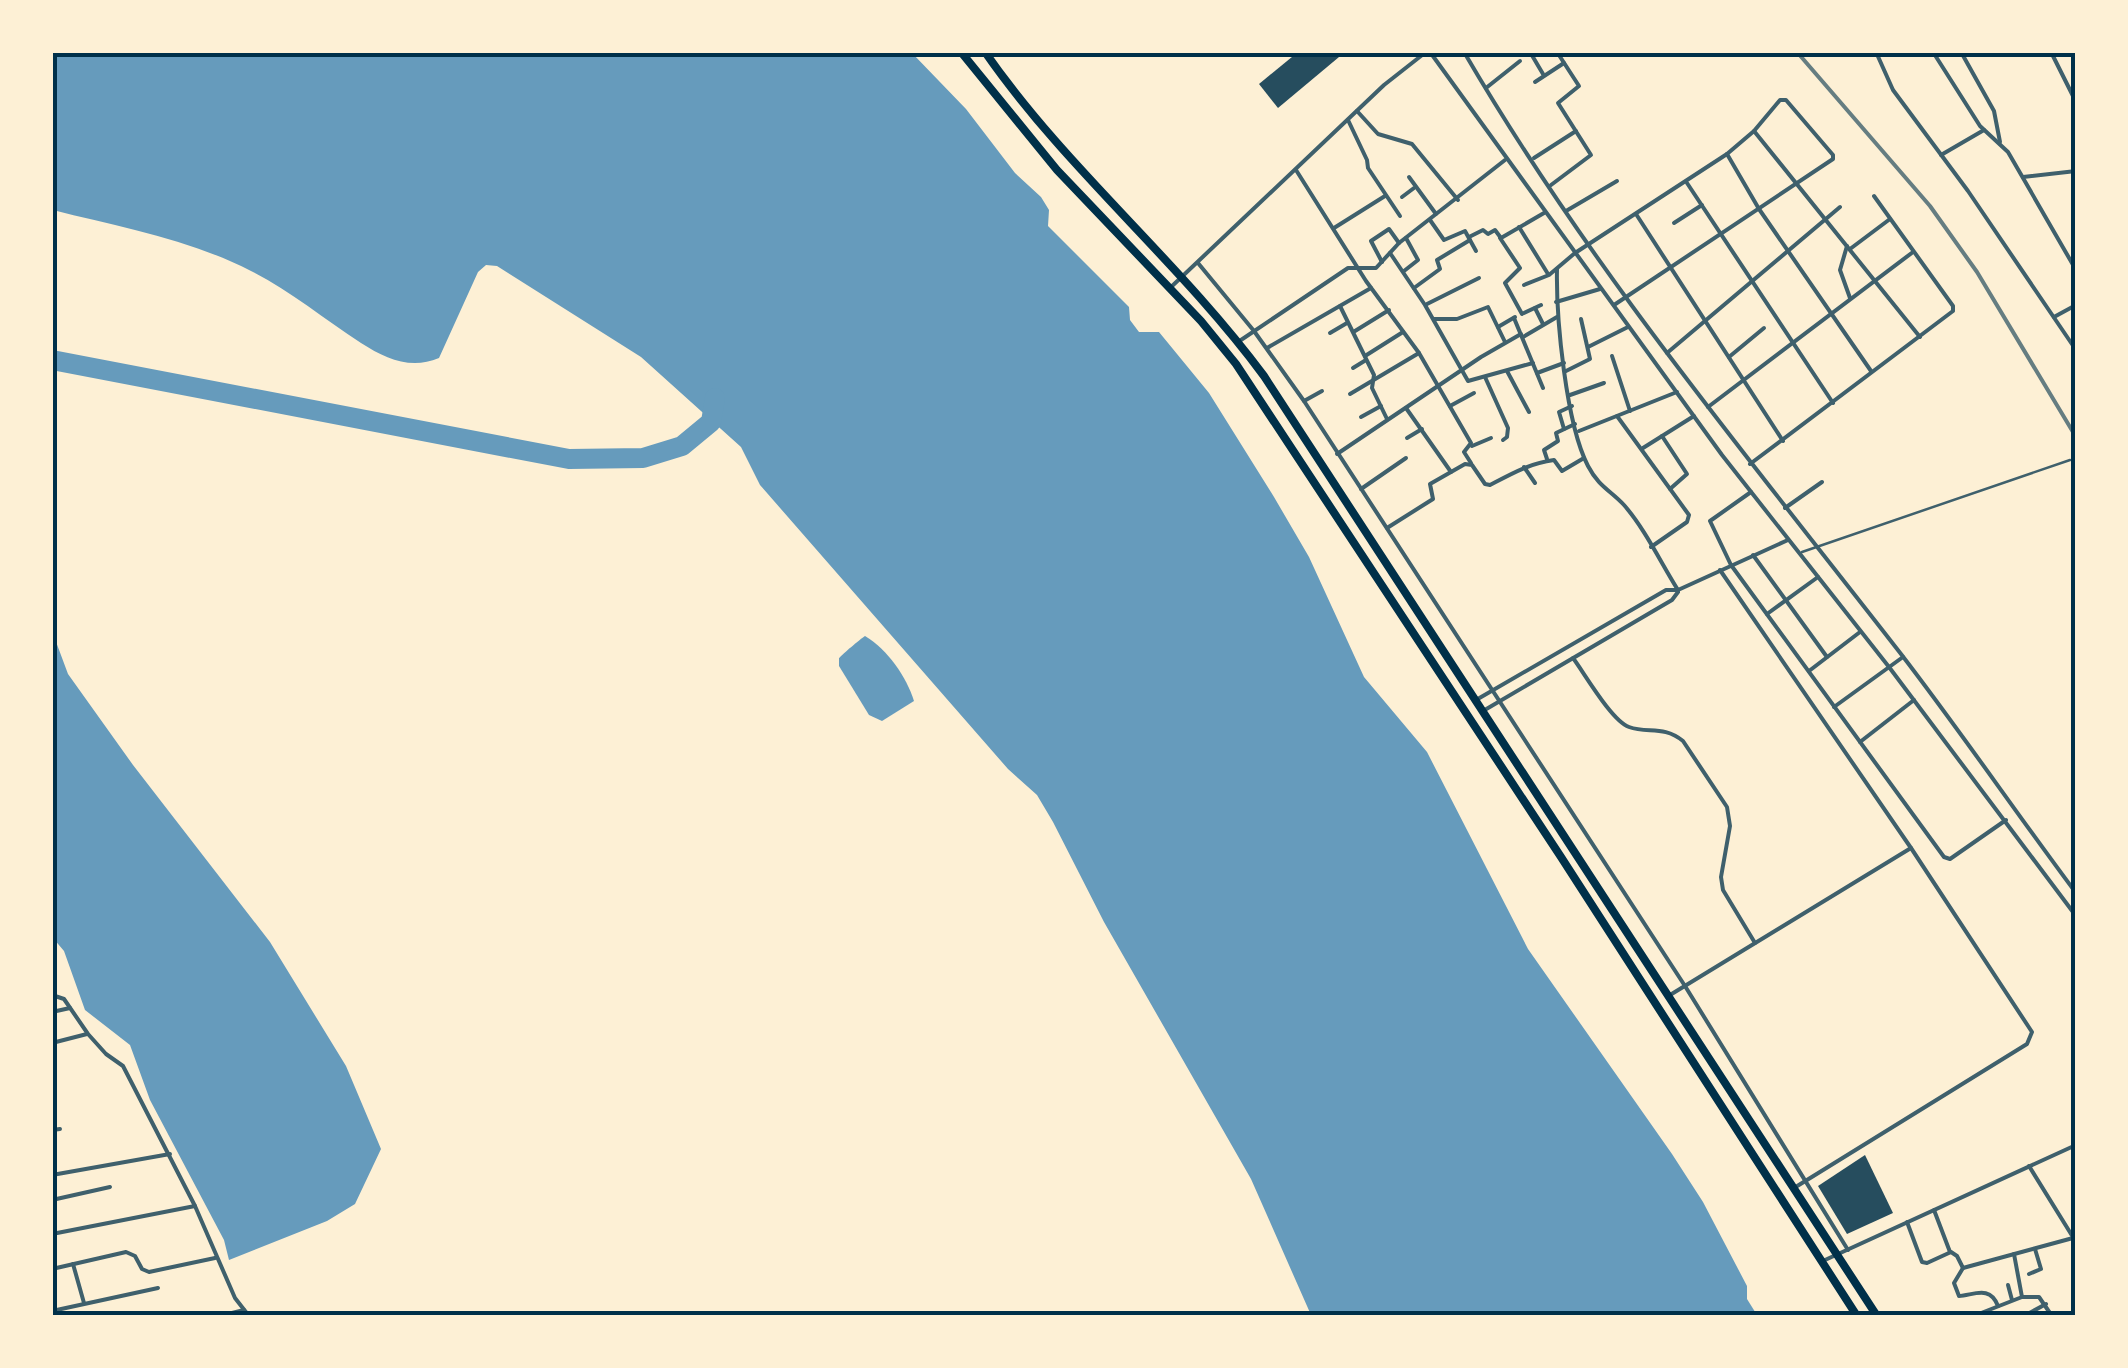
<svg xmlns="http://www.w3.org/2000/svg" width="2128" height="1368" viewBox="0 0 2128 1368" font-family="Raleway,sans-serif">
  <rect width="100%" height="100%" fill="#fdf0d5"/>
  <g fill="#669bbc">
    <path d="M52 53H912L966 109 1015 173 1041 197 1049 210 1048 226 1129 307 1130 320 1139 332H1159L1209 393 1274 497 1309 557 1364 677 1427 752 1528 949 1672 1154 1703 1202 1747 1286V1299L1757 1315H1311L1251 1179 1104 922 1053 822 1037 795 1008 769 760 485 741 447 641 357 497 266 486 265 478 272 439 358C411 370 386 359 361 343 324 319 289 290 251 271 189 239 119 227 53 210Z"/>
    <polygon points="52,631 68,674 133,765 270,942 346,1066 381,1149 355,1204 327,1221 229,1260 224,1240 150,1100 130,1045 85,1010 64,951 53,938"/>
    <path d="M865 636C888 650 906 676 914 701L882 721 869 715 839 666V658C843 654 860 639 865 636Z"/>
  </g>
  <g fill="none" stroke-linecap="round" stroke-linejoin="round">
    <polyline stroke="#669bbc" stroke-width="20" points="52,360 569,459 643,458 682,446 711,422 715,398"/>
  </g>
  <g fill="#264d5e">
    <polygon points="1298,52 1345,52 1278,108 1259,84"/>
    <polygon points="1865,1155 1893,1213 1847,1234 1818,1186"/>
  </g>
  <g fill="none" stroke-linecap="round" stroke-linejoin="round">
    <polyline stroke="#3f606c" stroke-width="2.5" points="1802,552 2070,460"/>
    <g stroke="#3f606c" stroke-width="4">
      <polyline points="1430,52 1722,455 1889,667 2076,916"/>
      <path d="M1464 52C1589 267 1749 458 1901 654 1961 732 2017 814 2076 893"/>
      <polyline points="1530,52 1543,74"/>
      <polyline points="1876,52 1893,90 1968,191 2076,350"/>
      <polyline points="1933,52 1980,126 2008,152 2076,270"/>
      <polyline points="1961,52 1994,111 2000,142"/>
      <polyline points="2051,52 2076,102"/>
      <polyline points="2052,55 2072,52"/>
      <polyline points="1535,82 1564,63"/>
      <polyline points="1486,88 1520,61"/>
      <polyline points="1357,111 1378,134 1412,144 1458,200"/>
      <polyline points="1348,120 1367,160 1368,168 1400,216"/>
      <polyline points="1754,131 1920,337"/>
      <polyline points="1727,154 1759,209 1871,371"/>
      <polyline points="1941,155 1984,130"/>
      <polyline points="1534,158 1576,131"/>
      <polyline points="1296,170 1366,281 1419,353 1471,443 1464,452 1471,463"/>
      <polyline points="1409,177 1436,214"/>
      <polyline points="2023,177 2076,171"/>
      <polyline points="1687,183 1833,403"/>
      <polyline points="1551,185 1591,155 1558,103 1579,86 1557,52"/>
      <polyline points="1402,197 1414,188"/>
      <polyline points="1566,211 1617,181"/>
      <polyline points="1636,214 1783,441"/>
      <polyline points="1430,220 1444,240 1465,231 1476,251"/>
      <polyline points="1674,223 1702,205"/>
      <polyline points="1519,227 1548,274"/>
      <polyline points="1334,228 1385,196"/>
      <polyline points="1469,237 1483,230 1488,234 1495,230 1501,238 1544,213"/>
      <polyline points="1500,238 1520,268 1505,283 1522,314"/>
      <polyline points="1847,246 1840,270 1850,298"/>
      <polyline points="1850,249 1890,219"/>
      <polyline points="1390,253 1425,305 1468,381 1533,363"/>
      <polyline points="1382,262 1371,241 1389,229 1399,243"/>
      <polyline points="1198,263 1254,331 1304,401 1685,986 1848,1250"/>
      <path d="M1557 269C1556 318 1566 424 1588 466 1599 487 1610 490 1624 505 1645 529 1661 563 1678 590"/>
      <polyline points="1404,271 1418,260 1406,238"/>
      <polyline points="1524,285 1549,275 1575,253 1727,154 1754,131 1780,100 1786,100 1833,155 1833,159 1614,305"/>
      <polyline points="1170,288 1384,85 1426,52"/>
      <polyline points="1414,288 1440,269 1437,260 1470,240"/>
      <polyline points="1556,302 1600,289"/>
      <polyline points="1427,304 1479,278"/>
      <polyline points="1340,306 1374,375 1372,388 1387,419"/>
      <polyline points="1535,308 1543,324"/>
      <polyline points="1524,313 1541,305"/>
      <polyline points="2054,317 2076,305"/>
      <polyline points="1514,318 1543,388"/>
      <polyline points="1434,319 1457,319 1488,307 1505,342"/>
      <polyline points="1498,327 1515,317"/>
      <polyline points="1355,331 1389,310"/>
      <polyline points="1330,333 1347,323"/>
      <polyline points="1523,337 1557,317"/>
      <polyline points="1238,342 1348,268 1376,268 1399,243 1505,160"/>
      <polyline points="1588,347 1628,327"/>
      <polyline points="1267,348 1371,288"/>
      <polyline points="1667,353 1840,207"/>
      <polyline points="1365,356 1403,332"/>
      <polyline points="1612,356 1630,411"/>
      <polyline points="1729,357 1764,328"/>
      <polyline points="1353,368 1366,360"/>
      <polyline points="1507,371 1529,412"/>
      <polyline points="1566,371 1590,359 1581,319"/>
      <polyline points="1537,373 1564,363"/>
      <polyline points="1485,377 1508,428 1507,437 1503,440"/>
      <polyline points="1350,394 1419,353"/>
      <polyline points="1570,395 1604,383"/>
      <polyline points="1304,401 1322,391"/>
      <polyline points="1450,406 1474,393"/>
      <polyline points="1708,407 1913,252"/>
      <polyline points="1406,408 1451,472"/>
      <polyline points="1617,416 1689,515 1687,522 1651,547"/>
      <polyline points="1361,417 1381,406"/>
      <polyline points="1564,429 1559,412 1572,406"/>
      <polyline points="1579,431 1677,392"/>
      <polyline points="1662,436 1687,474 1670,489"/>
      <polyline points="1407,438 1422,429"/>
      <polyline points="1472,446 1491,438"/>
      <polyline points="1643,448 1694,416"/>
      <polyline points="1337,454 1481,357 1521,334"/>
      <polyline points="1547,459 1544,450 1558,441 1556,433 1575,424"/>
      <polyline points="1750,464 1953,311 1953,306 1874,196"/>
      <polyline points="1524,467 1535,483"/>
      <polyline points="1361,489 1406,458"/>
      <polyline points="1751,492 1710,521 1731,565 1944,857 1950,859 2006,820"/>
      <polyline points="1785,508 1822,482"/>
      <path d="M1387 528 1433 499 1430 484 1465 464 1472 465 1485 484 1490 485C1511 474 1530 463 1554 460L1562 471 1584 458"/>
      <polyline points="1753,555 1827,657"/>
      <polyline points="1720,570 1911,848 2032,1032 2027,1044 1794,1188"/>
      <polyline points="1767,614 1818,577"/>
      <path d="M1573 658C1585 674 1611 720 1629 727 1648 734 1663 725 1683 741L1727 807 1730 826 1721 877 1723 890 1755 943"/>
      <polyline points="1809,671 1860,632"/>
      <polyline points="1476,700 1666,590 1678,590 1788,540"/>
      <polyline points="1834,707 1903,657"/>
      <polyline points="1483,711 1672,600 1678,592"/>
      <polyline points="1860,742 1914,700"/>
      <polyline points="52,995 64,999 88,1034 106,1054 123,1066 195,1206 235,1298 249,1316"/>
      <polyline points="1670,995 1911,848"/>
      <polyline points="52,1012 70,1008"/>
      <polyline points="52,1043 87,1034"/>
      <polyline points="52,1130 60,1129"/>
      <polyline points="2029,1166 2076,1242"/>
      <polyline points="52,1175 170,1154"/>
      <polyline points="52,1200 110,1187"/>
      <polyline points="1934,1210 1950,1252"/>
      <polyline points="1907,1222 1922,1262 1927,1263 1951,1252 1957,1256 1963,1268 2073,1238"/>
      <polyline points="52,1234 195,1206"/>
      <polyline points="2014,1254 2022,1297"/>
      <polyline points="1825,1260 2076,1145"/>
      <polyline points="73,1264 84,1303"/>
      <path d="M1963 1268 1954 1283 1959 1296C1974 1295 1990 1285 1998 1306"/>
      <polyline points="52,1269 126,1252 135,1256 142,1269 149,1272 215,1258"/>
      <polyline points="2029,1274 2041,1269 2035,1249"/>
      <polyline points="2008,1285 2012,1300"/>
      <polyline points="52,1311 158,1288"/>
      <polyline points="1976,1315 2022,1297 2039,1297 2052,1316"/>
      <polyline points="220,1316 244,1310"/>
      <polyline points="2024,1316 2046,1304"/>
    </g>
    <g stroke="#003049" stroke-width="8">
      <polyline points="961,52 1057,170 1201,321 1236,364 1561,857 1857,1316"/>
      <path d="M985 52C1067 170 1179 261 1264 376L1877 1316"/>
    </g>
    <polyline stroke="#657d81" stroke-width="4" points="1797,52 1930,206 1977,272 2076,437"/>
  </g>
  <rect width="2128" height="1368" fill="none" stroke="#fdf0d5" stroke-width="110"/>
  <rect x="55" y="55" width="2018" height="1258" fill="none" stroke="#003049" stroke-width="4"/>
</svg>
